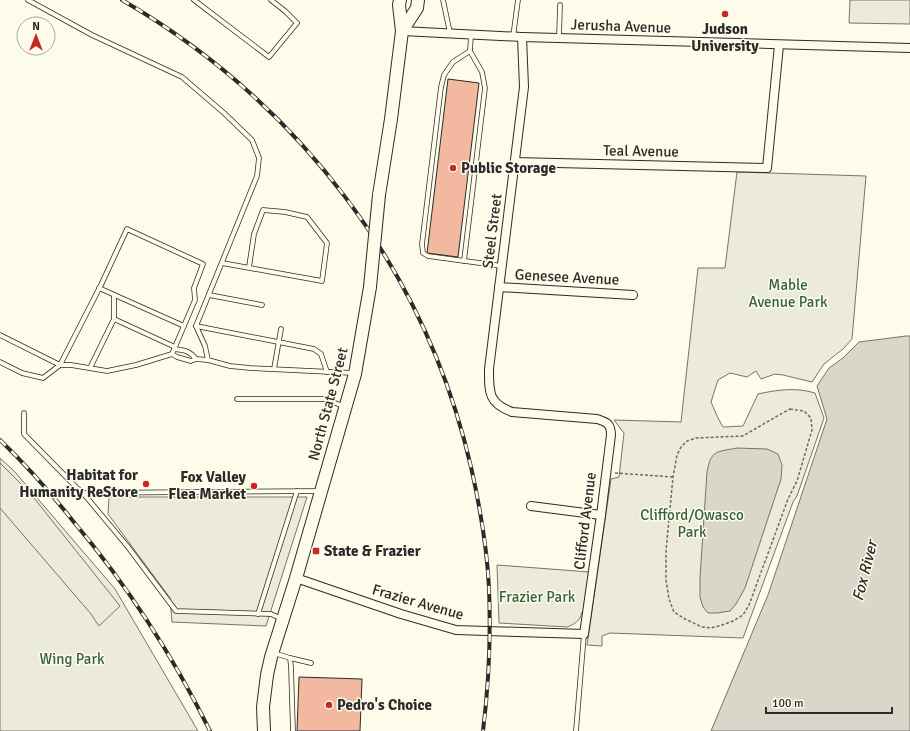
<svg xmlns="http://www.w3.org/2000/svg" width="910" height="731" viewBox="0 0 910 731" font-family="Signika,sans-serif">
  <rect width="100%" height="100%" fill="#fdfbea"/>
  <g fill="#ecebdb" stroke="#74746e">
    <path d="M737 172 866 176 852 339 843 349 824 364 812 382 783 375 775 374 761 379 756 371 747 377 730 373 718 380 711 402 718 418 723 427 743 426 758 394C776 390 796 387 815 393L824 418 797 496 793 502 743 638 610 633 602 636V646L587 645 611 479 619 477 624 433 614 420 681 422 698 268H725Z"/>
    <polygon points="0,458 15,472 115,589 198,731 0,731"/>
    <path d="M497 565 590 572 585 612H582C580 621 575 624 567 627L499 623Z"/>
  </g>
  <g fill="#eceadb" stroke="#74746e">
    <polygon points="850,0 910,0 910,24 849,23"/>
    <polygon points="0,463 30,493 120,606 99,626 91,614 0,508"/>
    <polygon points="109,497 307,497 266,626 172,622 170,598 108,514"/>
  </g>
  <g fill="#d8d7c9" stroke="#74746e">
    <polygon points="906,336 910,336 910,731 711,731 768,595 827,419 817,386 829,368 843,358 859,342"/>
    <path d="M737 448 767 449 778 454 782 465 781 479 745 588 736 604 730 611 717 613H708L703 607 700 597V578L707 472C711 450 716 452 737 448Z"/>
  </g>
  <g fill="#f2b8a0" stroke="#2b2b2b">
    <polygon points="448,79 479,83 458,257 427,253"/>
    <polygon points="299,677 362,679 360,731 297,731"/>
  </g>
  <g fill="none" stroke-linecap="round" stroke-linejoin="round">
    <defs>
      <g id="service">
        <polyline points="28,0 92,35 182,77 224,113 252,140 259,158 257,176 196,326 205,346 208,360 230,366 250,368 353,373"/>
        <polyline points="194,0 269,57 297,23 285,11 271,0"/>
        <polyline points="443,0 450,33"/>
        <polyline points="513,37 518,0"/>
        <polyline points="559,38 560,5"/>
        <polyline points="470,51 453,62 444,75 441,87 422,244 423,253 428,256 502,266"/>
        <polyline points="464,261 485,88 482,72 470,51 471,35"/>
        <polyline points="222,263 322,281 327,243 307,217 285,212 263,210 254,234 249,267"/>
        <polyline points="99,288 184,326"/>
        <polyline points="209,295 262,305"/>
        <polyline points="114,319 175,347"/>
        <polyline points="196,326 314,349 321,354 327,372"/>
        <polyline points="0,335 60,365 71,365 107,371 136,365 172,354 195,300 194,288 203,264 127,229 101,285 60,365 43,378 22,373 0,362"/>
        <path d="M174 349C184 350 190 351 196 359"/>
        <polyline points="172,354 177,357 191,361 196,359 208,360"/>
        <polyline points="90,368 114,319 114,295"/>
        <polyline points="274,369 281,329"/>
        <polyline points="237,399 325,399 343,406"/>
        <polyline points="24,413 24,434 76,487 83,493"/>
        <polyline points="258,614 297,491"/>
        <polyline points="282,619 271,614 176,611 128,547 83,493 319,491"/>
        <polyline points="274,653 290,658 291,667 293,731"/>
        <polyline points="290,658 311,663"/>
        <polyline points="576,731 584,634"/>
      </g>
      <g id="minor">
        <polyline points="402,31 522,37 910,48"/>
        <polyline points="515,162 767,168 779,45"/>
        <polyline points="499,287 633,295"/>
        <polyline points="531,506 601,515"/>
        <path d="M296 578 401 614 456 630 584 634 601 515 611 435C611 424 607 422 597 419L512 412C488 403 489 392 489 369L524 87 522 37"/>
      </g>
      <g id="primary">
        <polyline points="402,31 417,8 418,0"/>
        <polyline points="379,195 391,119 402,31 399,5 400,0"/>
        <polyline points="264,731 263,707 267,675 271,657 296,578 355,374 370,287"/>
      </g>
    </defs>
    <use href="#service" stroke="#2b2b2b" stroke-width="5.5"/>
    <use href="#minor" stroke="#2b2b2b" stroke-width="10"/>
    <use href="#primary" stroke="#2b2b2b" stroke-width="14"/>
    <g stroke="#6a6964" stroke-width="1.5" stroke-dasharray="3 2" stroke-linecap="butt">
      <polygon points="790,409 804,411 811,418 812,430 797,481 788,499 749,605 743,615 733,621 722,625 711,628 702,627 685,619 674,612 669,599 666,580 666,551 673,477 677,455 681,447 687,441 696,438 743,436 779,415"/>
      <polyline points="615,473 673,477"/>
    </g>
    <use href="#service" stroke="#fdfbea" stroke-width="4"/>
    <use href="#minor" stroke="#fdfbea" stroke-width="8"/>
    <use href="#primary" stroke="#fdfbea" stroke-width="12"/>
    <defs>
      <g id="rail">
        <path d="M122 0C298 102 425 268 471 467 480 507 487 547 489 588 491 637 489 682 483 731"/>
        <path d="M0 440C26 465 50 492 73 521 127 585 173 656 210 731"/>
      </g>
    </defs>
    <use href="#rail" stroke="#2b2b2b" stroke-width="4"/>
    <use href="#rail" stroke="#fdfbea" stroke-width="2.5" stroke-dasharray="8" stroke-linecap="butt"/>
    <defs>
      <polyline id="primary-bridge" points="370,287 379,195"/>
    </defs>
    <use href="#primary-bridge" stroke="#2b2b2b" stroke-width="14" stroke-linecap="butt"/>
    <use href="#primary-bridge" stroke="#fdfbea" stroke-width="12"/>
  </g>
  <g fill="#c62828" stroke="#fdfbea" stroke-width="1.5">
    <circle cx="725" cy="14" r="4"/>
    <circle cx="453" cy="168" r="4"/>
    <circle cx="146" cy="484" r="4"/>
    <circle cx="254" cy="486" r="4"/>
    <rect x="312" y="547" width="8" height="8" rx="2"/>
    <circle cx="329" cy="705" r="4"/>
  </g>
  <g text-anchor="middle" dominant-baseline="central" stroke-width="3" stroke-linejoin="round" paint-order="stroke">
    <g font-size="15" fill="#2b2b2b" stroke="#fdfbea">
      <text transform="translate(621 26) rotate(2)">Jerusha Avenue</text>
      <text transform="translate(641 151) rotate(1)">Teal Avenue</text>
      <text transform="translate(492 231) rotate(-83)">Steel Street</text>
      <text transform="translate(567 277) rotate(3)">Genesee Avenue</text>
      <text transform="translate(328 404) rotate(-75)">North State Street</text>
      <text transform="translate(585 521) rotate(-83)">Clifford Avenue</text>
      <text transform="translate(418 602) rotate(16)">Frazier Avenue</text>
    </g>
    <g font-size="15" font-weight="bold" fill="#2b2b2b" stroke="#fdfbea" text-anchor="start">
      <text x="725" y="29" text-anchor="middle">Judson<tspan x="725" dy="17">University</tspan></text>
      <text x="461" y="168">Public Storage</text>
      <text x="138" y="475" text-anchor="end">Habitat for<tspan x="138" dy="17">Humanity ReStore</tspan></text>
      <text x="246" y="477" text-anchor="end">Fox Valley<tspan x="246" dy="17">Flea Market</tspan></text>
      <text x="324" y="551">State &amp; Frazier</text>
      <text x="337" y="705">Pedro's Choice</text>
    </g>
    <g font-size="15" fill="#34623c" stroke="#fdfbea">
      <text x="788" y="285">Mable<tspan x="788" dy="17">Avenue Park</tspan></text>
      <text x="692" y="515">Clifford/Owasco<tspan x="692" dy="17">Park</tspan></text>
      <text x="537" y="597">Frazier Park</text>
      <text x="72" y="659">Wing Park</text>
    </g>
    <g font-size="16" font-style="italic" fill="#2b2b2b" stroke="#fdfbea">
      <text transform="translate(865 571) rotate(-76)">Fox River</text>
    </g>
  </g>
  <g transform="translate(36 36)"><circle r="19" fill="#fdfbea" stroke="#a9a89e"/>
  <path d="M0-3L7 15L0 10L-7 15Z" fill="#c62828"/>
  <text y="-6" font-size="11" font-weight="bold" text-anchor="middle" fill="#2b2b2b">N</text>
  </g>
  <path d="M766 707v6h126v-6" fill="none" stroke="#2b2b2b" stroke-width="2"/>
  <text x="772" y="707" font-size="12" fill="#2b2b2b" stroke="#fdfbea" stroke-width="3" paint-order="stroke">100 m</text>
</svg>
